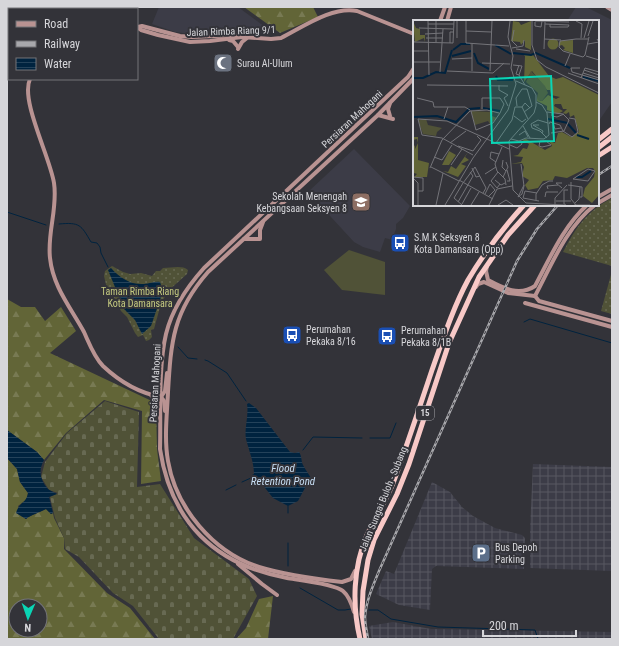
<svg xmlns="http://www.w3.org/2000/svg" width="619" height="646" viewBox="0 0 619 646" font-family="'Roboto Condensed',sans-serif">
  <defs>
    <pattern id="industrial-grid" width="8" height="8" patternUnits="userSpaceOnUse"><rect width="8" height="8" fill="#3c3c47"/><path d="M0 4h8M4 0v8" fill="none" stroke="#575761"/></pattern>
    <pattern id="grass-dots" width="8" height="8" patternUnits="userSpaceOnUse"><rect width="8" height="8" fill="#505237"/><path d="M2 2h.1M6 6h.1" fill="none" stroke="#686a53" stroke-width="1.8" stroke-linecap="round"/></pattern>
    <pattern id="forest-firs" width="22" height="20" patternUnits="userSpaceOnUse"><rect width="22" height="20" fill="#626537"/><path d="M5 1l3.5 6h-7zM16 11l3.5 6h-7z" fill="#787a53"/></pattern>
    <pattern id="cemetery-stones" width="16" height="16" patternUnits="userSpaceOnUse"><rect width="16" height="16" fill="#505237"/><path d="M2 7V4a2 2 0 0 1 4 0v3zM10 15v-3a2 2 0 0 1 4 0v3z" fill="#686a53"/></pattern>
    <pattern id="water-rules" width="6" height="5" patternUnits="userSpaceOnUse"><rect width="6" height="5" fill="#00233f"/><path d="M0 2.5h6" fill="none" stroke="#24425a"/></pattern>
  </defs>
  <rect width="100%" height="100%" fill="#333339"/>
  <g fill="#3c3c47">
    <polygon points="159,7 238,7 265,27 263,34 226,33 200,35 175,32 152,24"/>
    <polygon points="576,7 586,7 612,20 612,102 598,122 598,21 567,21"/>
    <polygon points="354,149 410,206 403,218 396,224 396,229 392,240 385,238 380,252 363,247 354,242 308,192"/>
  </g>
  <g fill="url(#industrial-grid)">
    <polygon points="533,464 612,467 612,571 530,568 530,529"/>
    <polygon points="432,482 450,492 462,507 473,516 495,528 522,535 525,538 524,569 436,566 432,569 430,610 399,605 376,594 386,571 394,574"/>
    <polygon points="393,622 431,629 612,632 612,639 372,639 369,626"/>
  </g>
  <g fill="url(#grass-dots)">
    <path d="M612 198V266L563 252C576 227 586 212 612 198Z"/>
    <path d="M112 266 123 272 130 274 141 273 152 276 156 271H160L163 268C172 268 182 265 188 270L187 274 167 292 160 307 154 329 151 330 152 337 149 340 146 341 143 335 138 337 135 333 127 317 121 311 111 292 107 289 104 276 105 271Z"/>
    <polygon points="612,271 612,314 601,311"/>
  </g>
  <g fill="url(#forest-firs)" fill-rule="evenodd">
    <polygon points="244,7 313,7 318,17 280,33"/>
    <polygon points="7,299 21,307 35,307 45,321 61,307 76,331 50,353 156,403 157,449 161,481 141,484 142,411 104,400 66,433 44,460 37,452 7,430"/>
    <path d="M7 458 17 469 20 482 28 493 27 499 18 506 21 516 26 519C32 514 39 513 46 509L51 514 53 513 54 518 64 538V549L107 593 130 608 155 639H7ZM16 606H40V630H16Z"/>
    <polygon points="273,596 268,639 236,639 246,628 259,599"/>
  </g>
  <polygon fill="url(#cemetery-stones)" points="105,401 139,412 137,487 160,484 194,538 249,579 257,596 233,639 159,639 133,606 113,593 79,557 65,549 64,538 55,518 50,497 58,493 49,490 41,477 45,462 67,433"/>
  <polygon fill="#505237" points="349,250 385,262 385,295 342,290 324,270"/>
  <g fill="url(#water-rules)">
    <path d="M111 268C120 278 131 285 144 284 150 284 154 281 160 282L163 291 151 326 142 334 135 320 124 309 108 270Z"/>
    <path d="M249 403 256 408 290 452 295 453 299 452C302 456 301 461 303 465 306 471 310 475 312 481L306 486 298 501 288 506 273 498 258 479 253 478 252 475 254 474C254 462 249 451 246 439 244 428 249 416 247 404Z"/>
    <path d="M7 430 37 452 44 460C38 471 40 480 48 489 50 491 54 492 57 494L49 497 53 513 51 514 46 509C39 513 32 514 26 519L16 513C19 502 26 504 28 493L20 482 17 469 7 458Z"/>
  </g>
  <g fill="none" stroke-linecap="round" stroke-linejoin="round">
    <g stroke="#00233f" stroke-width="1">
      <polyline points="7,212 46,225"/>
      <path d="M59 224C80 222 81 225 91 242L97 243 100 247 101 253 108 267"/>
      <polyline points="524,322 530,319 612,343"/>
      <polyline points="178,347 188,358 197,359"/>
      <polyline points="205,360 208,361 227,373 246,401"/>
      <polyline points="370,438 390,438 396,423"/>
      <polyline points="303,450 313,437 362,438"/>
      <polyline points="242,482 251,478"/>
      <polyline points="226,490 236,485"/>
      <polyline points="288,513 288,506"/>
      <polyline points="288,566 288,543"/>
      <polyline points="300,588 338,610 345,610 351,609"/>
      <polyline points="369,610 378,610 391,619 438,627 535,630 538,639"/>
    </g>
    <g stroke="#b99392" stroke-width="4">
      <polyline points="607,7 612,10"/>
      <polyline points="440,21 445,7"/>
      <polyline points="447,21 451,7"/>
      <path d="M137 27 141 30 158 35 190 42 210 41 242 37 271 39 281 38C303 27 332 6 357 11L414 34"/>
      <polyline points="138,27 142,26 180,36 192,37 237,35 242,37"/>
      <polyline points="229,40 233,41 238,47"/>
      <polyline points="238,49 242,42 247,38"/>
      <path d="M30 79C20 100 50 157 54 183 58 208 47 233 50 258 53 287 71 308 84 332 89 343 94 357 103 366 119 381 139 393 161 397"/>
      <polyline points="378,115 393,119"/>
      <polyline points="390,116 388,109 390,103"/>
      <polyline points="598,197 612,189"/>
      <polyline points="598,203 612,195"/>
      <polyline points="244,239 260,239 260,230 263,222"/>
      <path d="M487 266 486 271 488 280C503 288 519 297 535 286 550 258 563 227 587 205"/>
      <polyline points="476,287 478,284 484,282 508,293 535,296"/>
      <path d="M535 296C551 266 567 226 595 205"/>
      <polyline points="535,296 539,301 612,321"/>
      <polyline points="525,303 612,327"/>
      <polyline points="151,395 158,402 160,407"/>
      <polyline points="161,397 165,391 167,373"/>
      <polyline points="161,397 164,401 165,411"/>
      <polyline points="238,564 262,584 277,595"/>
      <path d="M355 571 351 579 342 582C315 579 285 575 259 567 213 552 176 508 168 461 164 438 167 415 168 392 171 341 173 312 208 272L378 115 414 78"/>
      <path d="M354 612C352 605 349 596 343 591 335 584 299 580 287 578 215 565 171 522 160 449 161 414 158 368 166 334 172 309 187 287 204 268L378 105 408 77 414 68"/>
    </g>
    <g stroke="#f8c9c7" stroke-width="5">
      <polyline points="598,140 612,129"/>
      <polyline points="598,148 612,137"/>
      <polyline points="598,156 612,147"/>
      <path d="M360 639C352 605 353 567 367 535 376 516 388 498 395 478 408 442 420 406 432 370 443 339 453 308 468 280 484 253 503 228 524 205"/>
      <polyline points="366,639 362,614 363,591 368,560 374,540 397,494 409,464 449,343 479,277 508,235 535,205"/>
    </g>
    <defs>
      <g id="rail">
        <polyline points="598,175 612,166"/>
        <path d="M368 639C367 632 365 624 365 617 366 601 373 586 379 571L517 261 537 229 558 205"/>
      </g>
    </defs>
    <use href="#rail" stroke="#a8a8ac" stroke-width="2.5"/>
    <use href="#rail" stroke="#333339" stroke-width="1" stroke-dasharray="3" stroke-linecap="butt"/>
  </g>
  <defs>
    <symbol id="mosque-square" viewBox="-11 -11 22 22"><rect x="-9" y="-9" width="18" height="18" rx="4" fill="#6b7280" stroke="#333339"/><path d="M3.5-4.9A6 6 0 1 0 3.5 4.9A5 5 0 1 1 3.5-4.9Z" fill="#fff"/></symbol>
    <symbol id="school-square" viewBox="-11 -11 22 22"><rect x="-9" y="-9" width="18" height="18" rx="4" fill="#8d6e63" stroke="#333339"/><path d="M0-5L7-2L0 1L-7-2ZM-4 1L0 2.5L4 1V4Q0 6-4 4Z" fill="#fff"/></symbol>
    <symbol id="bus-square" viewBox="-11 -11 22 22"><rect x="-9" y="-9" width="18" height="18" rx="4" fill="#1a4fb4" stroke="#333339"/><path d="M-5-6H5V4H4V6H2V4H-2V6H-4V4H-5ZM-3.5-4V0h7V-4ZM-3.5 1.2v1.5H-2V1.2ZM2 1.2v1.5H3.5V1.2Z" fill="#fff"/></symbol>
    <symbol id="parking-square" viewBox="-11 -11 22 22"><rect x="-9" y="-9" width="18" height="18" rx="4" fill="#5c6f8a" stroke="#333339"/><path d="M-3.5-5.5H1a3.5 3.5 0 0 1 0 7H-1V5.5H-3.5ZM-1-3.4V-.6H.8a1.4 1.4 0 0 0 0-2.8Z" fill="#fff"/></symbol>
  </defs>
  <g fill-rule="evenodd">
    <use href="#mosque-square" x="212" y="52" width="22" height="22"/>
    <use href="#school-square" x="350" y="191" width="22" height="22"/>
    <use href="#bus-square" x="389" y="232" width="22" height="22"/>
    <use href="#bus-square" x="281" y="324" width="22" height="22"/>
    <use href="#bus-square" x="376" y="325" width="22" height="22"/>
    <use href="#parking-square" x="470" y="542" width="22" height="22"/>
  </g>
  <g text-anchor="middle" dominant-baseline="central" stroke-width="4" stroke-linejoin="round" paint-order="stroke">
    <rect fill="#333339" stroke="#a5a5aa" stroke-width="1" x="416" y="406" width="18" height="14" rx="3"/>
    <g font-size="9" font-weight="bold" fill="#d6d6da">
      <text x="425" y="413">15</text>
    </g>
    <g font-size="10" fill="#d6d6da" stroke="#333339">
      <text transform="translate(231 31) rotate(-2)">Jalan Rimba Riang 9/1</text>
      <text transform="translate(352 119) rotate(-43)">Persiaran Mahogani</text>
      <text transform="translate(155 383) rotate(-87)">Persiaran Mahogani</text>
      <text transform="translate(383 499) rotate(-68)">Jalan Sungai Buloh - Subang</text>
    </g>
    <g font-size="10" fill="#d6d6da" stroke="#333339" text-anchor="start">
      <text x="237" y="63">Surau Al-Ulum</text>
      <text x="347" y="196" text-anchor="end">Sekolah Menengah<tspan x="347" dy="12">Kebangsaan Seksyen 8</tspan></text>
      <text x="414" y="237">S.M.K Seksyen 8<tspan x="414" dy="12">Kota Damansara (Opp)</tspan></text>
      <text x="306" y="329">Perumahan<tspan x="306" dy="12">Pekaka 8/16</tspan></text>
      <text x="401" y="330">Perumahan<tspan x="401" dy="12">Pekaka 8/1B</tspan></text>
      <text x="495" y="547">Bus Depoh<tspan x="495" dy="12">Parking</tspan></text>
    </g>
    <g font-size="10" fill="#c6cb80" stroke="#333339">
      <text x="140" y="291">Taman Rimba Riang<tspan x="140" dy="12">Kota Damansara</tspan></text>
    </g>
    <g font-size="11" font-style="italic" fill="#c7def4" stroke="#333339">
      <text x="283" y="468">Flood<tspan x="283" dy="13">Retention Pond</tspan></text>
    </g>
  </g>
  <g transform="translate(413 20)">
    <rect width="186" height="186" fill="#333339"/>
    <path d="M58 91 80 92 79 96 84 98 77 104 75 101 62 105ZM13 99 15 105 29 108 24 112 23 116 10 114 5 100Z" fill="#505237"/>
    <path d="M0 1 3 8 7 9V15H12V22L11 18 2 22ZM100 1 106 2 108 5 118 1V30L112 27V20L108 25 107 22 98 21ZM134.5 24a5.5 5.5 0 1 1 11 0a5.5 5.5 0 1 1-11 0ZM160 20V33L150 30 152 28 149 25 146 26 147 21ZM109 34 120 35 136 56 143 59 150 57 186 75V175L179 183 170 176 172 168 181 157 182 151 180 148H174L154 158 142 156 140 160 130 161 125 168 115 170 112 165 116 160 109 156 111 147 109 143 98 144 108 142 110 137 100 136 105 135 110 128 114 129 116 124 109 120 113 119 132 130 139 126 136 121 142 123 145 113 149 112 158 117 166 112 161 95 157 97 156 92 153 94 150 93 154 89H150L148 84H142L141 86 150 91 145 94 134 90V86L124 81 125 73V80L129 81 135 75 143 79 147 77 138 75 137 70H134L119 51 111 62 112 36ZM0 117H5V140L16 143 14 157H1L4 154 1 153 0 156V128L2 125V129L5 123 4 119 0 120ZM36 131 43 135 36 145H29ZM55 132 52 137 56 140 48 144 53 146 45 157 30 151 35 152 38 146 43 149Z" fill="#626537"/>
    <path d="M118 51 132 66 135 73 129 81 125 80V73L113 62Z" fill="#505237"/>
    <path fill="none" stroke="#00233f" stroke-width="2" d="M82 25 98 34M40 30 48 24H57M61 33 65 43 76 49M100 33 118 35 123 33 157 48M39 36 58 31M83 56 85 60H100M170 57 186 61M0 58H10L23 52 32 53 39 30M70 88 87 91M0 97 24 96 43 102 56 89 67 88M135 99 155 103M155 104 163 113M164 115 176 119M163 157H169L178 151"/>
    <path fill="none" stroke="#747479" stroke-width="1" d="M15 1 16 55M23 1V22M53 1V23L96 26M119 1V25L124 40 133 47 186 73M122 1 156 2M163 1 169 4 168 18M122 2V6L128 7 129 1M15 4H41M132 4 156 5M137 4V7H155L156 5M6 8 40 9M101 10 99 21 104 26M53 11 78 12M12 14 30 13M175 16 180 1M13 18H30M44 18V1M171 18 176 1M0 19 1 22 40 23 41 1M131 19 148 20M175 19H163L147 21 146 27 150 31 170 37 172 35 176 17M37 23V12H41M175 24 186 22 184 19M99 28 110 26 111 20M103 29 117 31M131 29 132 2M0 31H16M173 36 186 40M39 39 59 38M0 42H27M69 43 97 44M100 45 109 46 106 55 112 65M106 45 103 54 106 55M152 46 157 34M171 50 186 55M34 51 80 53 91 43M59 51V24M77 51 79 1M27 52 30 9M159 52 186 60M159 52 158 48H167M155 53 186 64M170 53 186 58M168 58 172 48 186 52M103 61 119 68 123 75V86L121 93 96 121 100 170 113 183 151 185M14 65 95 66M86 65V70L95 75M4 78 20 82 21 87H52L57 90M95 86 91 78 95 75M104 86 103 78 109 69H114L119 86 111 92M109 87 112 83 117 88M69 89V78H87L91 84 87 93M58 91 63 110M134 92 150 94 156 100 151 111 138 113M139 92V96L144 97 151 94M101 96 109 102 113 99M31 99 35 87M140 103 142 109 148 108M136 104 137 102 147 105 150 111M126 105H120L130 111 129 113M110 106 117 118M63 110 80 103 87 93M150 111 159 117 165 112 162 99 156 98M106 115 112 111 115 117M29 118 60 135M29 118 9 115 5 99 34 101 96 129M134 118 127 111 119 108 118 104 125 100 135 103M98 119 106 121 113 118 131 119 136 115 134 93 129 85 123 82M127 121H133L138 125 129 127 126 126ZM37 123 53 111M83 123 99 100 102 87H109L115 99M97 125 104 128 109 124 108 121M45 126 60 131 68 120 64 116M89 127 82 144 84 151 92 159 93 165M21 137 29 140 39 125M90 140 89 147 93 151M83 142 77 138 78 132 86 134M108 144 111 166 109 174 105 177 111 165M38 145 49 129M18 147 46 161M17 148 29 120 57 91 74 90 86 93M59 148 63 157 67 156M85 152 78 161 84 168 87 164M72 154 83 147M0 157 10 158V171H5M90 157 95 147 93 142M0 158 5 163V185M160 159 175 149 182 151 175 161 160 159M46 160 80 179M82 160 88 165 92 163M94 161H97L94 150M158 162V179L163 185M50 163 62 147 73 168 70 173M149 163H143L149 168M155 165 169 167V177H167M135 169 134 166 145 165M112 171 110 178 126 181M112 171 124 173M72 174 77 164 82 170 76 176M132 177 133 172H145M123 180V174L129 165 136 161H140M143 181H158M45 182 60 156 57 152M162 183 166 179 167 167M49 184 58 168M23 185 30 153M32 185 60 138 95 90 103 64 98 48 100 36 95 17 97 1M49 185 41 178 50 163M58 185 66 172M76 185 84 169 99 166M85 185 93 180 100 185M142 185V178L154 165M153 185 151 184V170H155M161 185H177"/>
    <path fill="#0ad5b5" fill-opacity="0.15" stroke="#0ad5b5" stroke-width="2" d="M138 56 141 121 79 123 77 59Z"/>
    <rect width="186" height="186" fill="none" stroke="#d6d6da" stroke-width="2"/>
  </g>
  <rect width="619" height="646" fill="none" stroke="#d6d6da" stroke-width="16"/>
  <rect x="8" y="8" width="130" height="72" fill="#333339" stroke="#747479"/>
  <rect x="16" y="21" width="20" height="6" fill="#b99392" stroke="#747479"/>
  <text x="44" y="28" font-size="12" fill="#d6d6da">Road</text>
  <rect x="16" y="41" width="20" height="6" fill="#a8a8ac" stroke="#747479"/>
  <text x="44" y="48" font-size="12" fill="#d6d6da">Railway</text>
  <rect x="16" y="58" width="20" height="12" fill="url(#water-rules)" stroke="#747479"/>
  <text x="44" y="68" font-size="12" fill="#d6d6da">Water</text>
  <g transform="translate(28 618) rotate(182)"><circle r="19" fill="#333339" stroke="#747479"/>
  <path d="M0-3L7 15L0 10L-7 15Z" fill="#0ad5b5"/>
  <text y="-6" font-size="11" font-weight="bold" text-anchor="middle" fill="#d6d6da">N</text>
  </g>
  <path d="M483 630v6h93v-6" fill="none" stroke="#d6d6da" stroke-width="2"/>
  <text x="489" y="630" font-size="12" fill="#d6d6da" stroke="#333339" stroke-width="3" paint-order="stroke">200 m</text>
</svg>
